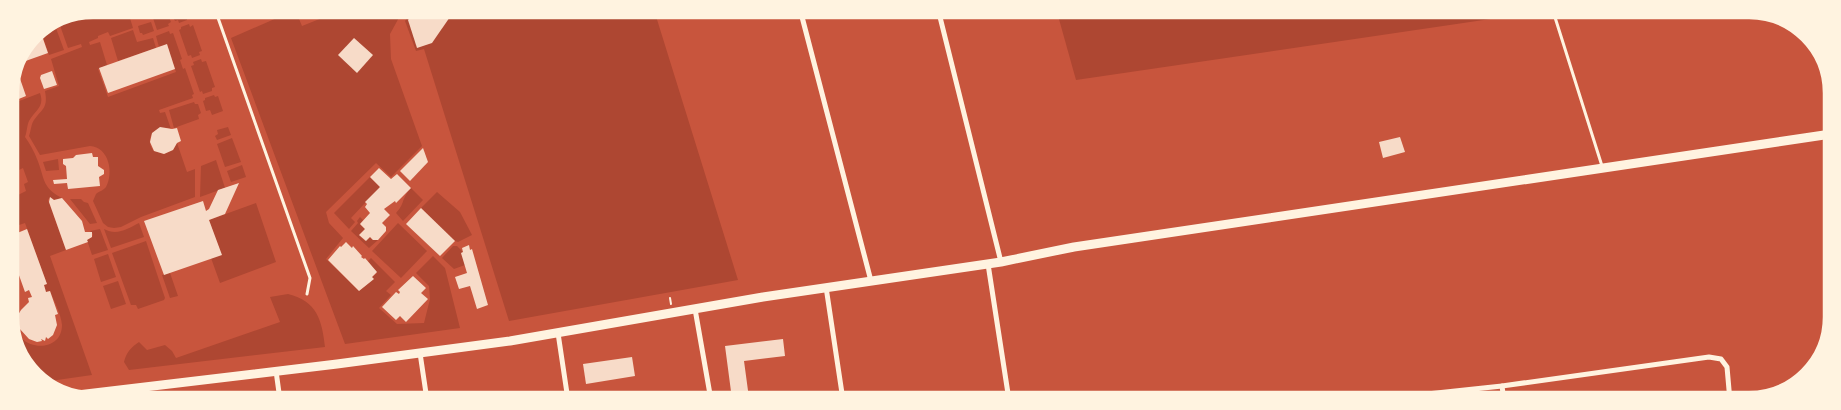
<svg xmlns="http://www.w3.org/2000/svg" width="1841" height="410" viewBox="0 0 1841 410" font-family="Cabin,sans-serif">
  <rect width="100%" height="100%" fill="#c8553d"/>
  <g fill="#ae4732">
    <polygon points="1545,11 1076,80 1057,12"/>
    <polygon points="655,13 738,280 509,321 424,49 416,51 405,21 410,14"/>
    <polygon points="286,14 297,14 302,26 332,14 401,14 390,34 391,59 422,146 391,177 376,163 326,212 329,223 343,238 326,259 359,291 373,279 372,277 377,273 368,261 371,258 395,282 386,291 391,295 379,308 397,324 424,323 430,299 429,286 416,273 433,256 445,268 460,328 345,344 231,38"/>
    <path d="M61 15H129L133 28 110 36 108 32 98 36V38L89 42 90 45 100 42 107 65 98 69 108 97 176 72 167 45 159 47 156 36 169 31 170 34 173 33 182 59 180 60 183 69 185 68 194 94 192 95 193 98 159 110 160 113 165 112 171 129C156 123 143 138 154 151L164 154 173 150 177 143 187 172 195 169V197L141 217 121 227 114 228 108 227 103 223 93 201C94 199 95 196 96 194 99 191 103 191 106 187 114 173 109 147 90 146L40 155 29 136C31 131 31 124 34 120 43 108 48 108 45 91L59 86 51 59 82 47 81 44 68 48 57 17Z"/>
    <polygon points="161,15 168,15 171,22 168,24 169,26 157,30 153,18"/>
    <polygon points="172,15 189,15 190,16 187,17 187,20 179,23 178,20 175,21"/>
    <polygon points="53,20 64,50 49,55 40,29"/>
    <polygon points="151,22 154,31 143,35 142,33 140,33 138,26"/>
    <polygon points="189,24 190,27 193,25 202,51 199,52 200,55 192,58 191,55 188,56 179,30 181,29 181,27"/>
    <polygon points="133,30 137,42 153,38 156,48 118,61 111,38"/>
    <polygon points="201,59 202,62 206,61 215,87 212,88 212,91 203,94 202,91 200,92 191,66 194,65 193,62"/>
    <path d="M40 93C45 107 35 110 29 121 27 125 27 132 25 137 30 144 34 151 37 159 45 178 41 187 62 198L54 200 50 197 48 200 66 250 50 256 92 375 43 382 33 377 16 344 21 338C36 352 62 347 62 325 61 314 54 301 50 291L46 292 44 285 47 284 25 223 10 228V199L26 191 24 184 28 182 23 168 19 170 17 165 9 168V105Z"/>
    <polygon points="214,95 215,97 218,96 223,111 212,115 210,110 206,111 203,101 205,100 205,98"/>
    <polygon points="194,102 195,104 198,104 201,113 198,115 199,119 174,128 169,110"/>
    <polygon points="228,127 231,135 217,140 215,136 218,134 217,130"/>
    <polygon points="232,138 241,162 225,167 217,144"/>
    <polygon points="58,159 59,170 46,171 43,162"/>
    <polygon points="216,160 225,188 200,197 201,166"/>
    <polygon points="242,165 246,177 231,182 227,171"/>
    <polygon points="370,177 380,187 351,218 355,222 349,229 334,213"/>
    <path d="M411 188 423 200 403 221 396 213C405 204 401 199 411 188Z"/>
    <polygon points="437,192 460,212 472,235 458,242 455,241 421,208"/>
    <polygon points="70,199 81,199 84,202 88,203 97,223 90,224"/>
    <polygon points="256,203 276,262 220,283 211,258 221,254 209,220"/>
    <polygon points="360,217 363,220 360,224 365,229 359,235 365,241 370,237 373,240 378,240 369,248 351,231 358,223 357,221"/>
    <path d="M139 223 144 237 111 248 104 229C117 236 127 229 139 223Z"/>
    <polygon points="398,223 427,251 401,278 372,251"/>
    <polygon points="100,229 108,250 92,255 87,240 92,237 93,234 90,231"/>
    <polygon points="146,241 165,298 164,300 138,309 136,305 131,305 112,253"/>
    <polygon points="453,246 457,246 463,252 461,253 465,265 454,269 442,258"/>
    <polygon points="108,254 116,277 101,282 94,259"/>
    <polygon points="170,273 178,296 170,298 162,275"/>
    <polygon points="118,281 126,304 111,309 103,286"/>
    <path d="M288 294C317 301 322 320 325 347L129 370 124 362C126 353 131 347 139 342L147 350 165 345 172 351 176 358 280 322 270 297Z"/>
  </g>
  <g fill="#f7dbc8">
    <polygon points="412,14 452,14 432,43 417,48 408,20"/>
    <polygon points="41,33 48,53 20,63 32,36"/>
    <polygon points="354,38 373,55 357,73 338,55"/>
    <polygon points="167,44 175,69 108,93 99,68"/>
    <polygon points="17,70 26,96 9,103 9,87"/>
    <polygon points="52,71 57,85 44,89 40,78 41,75"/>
    <polygon points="160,127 172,129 177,128 181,141 177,143 173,150 164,154 154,151 150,142 152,133"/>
    <polygon points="1400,137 1405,152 1383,158 1379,142"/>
    <polygon points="423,148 428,162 410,181 400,171"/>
    <polygon points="92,153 93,157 98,157 98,166 104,170 104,174 99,177 100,186 68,189 67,183 54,184 53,180 67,179 66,166 63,164 63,159 73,158 76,155"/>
    <polygon points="379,168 391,179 397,174 411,188 396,203 395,201 384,209 390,215 382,223 386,227 386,231 378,240 373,240 370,237 366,241 359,235 365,229 360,224 370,213 365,207 367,204 365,202 380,187 370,177"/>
    <polygon points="239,183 225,214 209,220 222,255 164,275 144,221 203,201 206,211 209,209 218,190"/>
    <polygon points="50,197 54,200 62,198 82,221 85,232 92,232 92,237 87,240 88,242 66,250 49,202"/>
    <polygon points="421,208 455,241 440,256 406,224"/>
    <polygon points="27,229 47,284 44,285 46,292 50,291 58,314 55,315 57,325 53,335 48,339 46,337 45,341 41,339 42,341 37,342 29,339 19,328 18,315 21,310 29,302 28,298 32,297 29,290 25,292 10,250 10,236"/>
    <polygon points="346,242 352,248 353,246 362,256 361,257 364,259 365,258 377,272 372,277 374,279 359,291 328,260 340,246 341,247"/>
    <polygon points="469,245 470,250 472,249 488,305 477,309 470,286 459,289 455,277 467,273 461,253 463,252 462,248"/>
    <polygon points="413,276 426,288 421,293 428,299 406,322 400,316 396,320 382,307 396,292 399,294 400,292 398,290"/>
    <polygon points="783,339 785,356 744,361 749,398 732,399 725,346"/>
    <polygon points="632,357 635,376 586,384 583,364"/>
  </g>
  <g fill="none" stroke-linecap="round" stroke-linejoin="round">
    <polyline stroke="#fff3e0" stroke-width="2" points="670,298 671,304"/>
    <g stroke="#fff3e0" stroke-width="3">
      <polyline points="1553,11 1602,166"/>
      <polyline points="217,15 310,278 307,294"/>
    </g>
    <g stroke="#fff3e0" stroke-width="5">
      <polyline points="801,13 871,281"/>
      <polyline points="939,13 1001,262"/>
      <polyline points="988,264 1009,400"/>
      <polyline points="826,287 843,400"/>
      <polyline points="695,309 711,400"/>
      <polyline points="558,333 568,400"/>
      <polyline points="420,353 427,400"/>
      <polyline points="276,371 280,400"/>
      <polyline points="1502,386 1504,401"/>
      <polyline points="1399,397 1502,386 1709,357 1721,359 1727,367 1730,401"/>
    </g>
    <polyline stroke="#fff3e0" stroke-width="9" points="69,396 337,364 510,341 763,297 1001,262 1074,247 1831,134"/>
  </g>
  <path d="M0 0H1841V410H0ZM93 18H1749A75 75 0 0 1 1824 93V317A75 75 0 0 1 1749 392H93A75 75 0 0 1 18 317V93A75 75 0 0 1 93 18Z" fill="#fff3e0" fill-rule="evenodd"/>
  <path fill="none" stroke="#fff3e0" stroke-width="2.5" d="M93 18H1749A75 75 0 0 1 1824 93V317A75 75 0 0 1 1749 392H93A75 75 0 0 1 18 317V93A75 75 0 0 1 93 18Z"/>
</svg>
